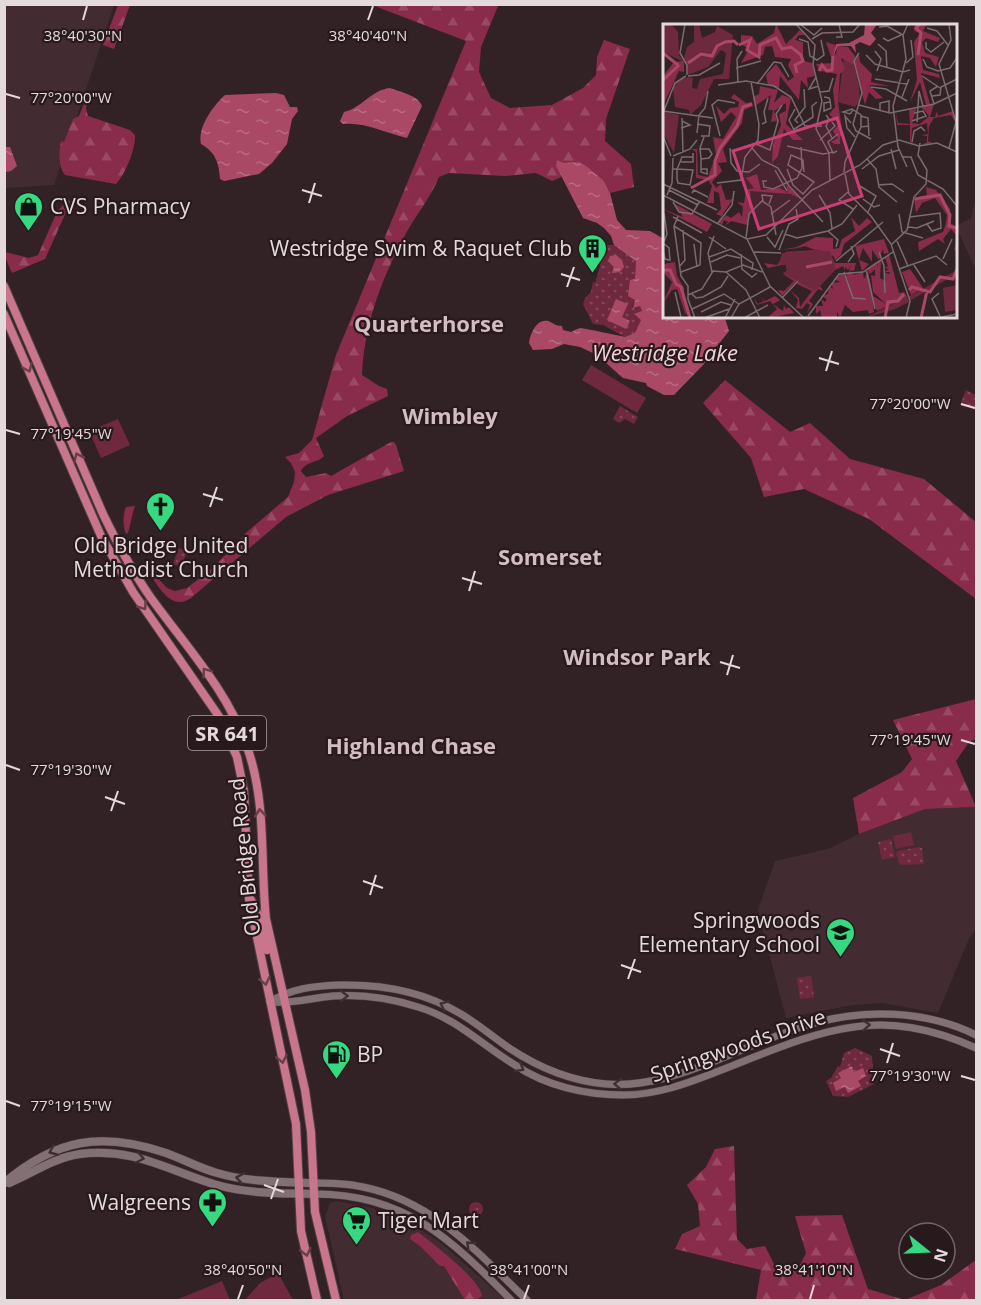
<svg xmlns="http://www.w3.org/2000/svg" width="981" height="1305" viewBox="0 0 981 1305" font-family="'Open Sans',sans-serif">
  <defs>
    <pattern id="forest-firs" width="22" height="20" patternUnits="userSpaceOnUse" patternTransform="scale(1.5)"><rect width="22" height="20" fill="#892b4a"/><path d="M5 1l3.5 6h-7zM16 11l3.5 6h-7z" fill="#9a4964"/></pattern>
    <pattern id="park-dots" width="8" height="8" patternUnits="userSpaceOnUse" patternTransform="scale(1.5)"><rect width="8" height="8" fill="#6e293e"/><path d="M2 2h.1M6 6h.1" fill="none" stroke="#834759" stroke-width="1.8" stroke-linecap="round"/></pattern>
    <pattern id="water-ripples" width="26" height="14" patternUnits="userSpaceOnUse" patternTransform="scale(1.5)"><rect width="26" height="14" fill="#aa4966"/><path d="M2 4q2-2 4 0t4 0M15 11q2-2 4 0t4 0" fill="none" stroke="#b96b82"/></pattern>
  </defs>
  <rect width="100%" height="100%" fill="#322226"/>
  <g fill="#432c31">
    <polygon points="5,5 114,5 54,185 5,188"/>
    <polygon points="976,197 976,270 956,226 971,218"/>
    <polygon points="976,807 976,928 968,941 938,1013 883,1003 852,1005 786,1018 758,910 775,861 828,849 859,834 925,809"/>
    <polygon points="337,1201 371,1208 402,1219 421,1230 441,1243 505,1300 344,1300 325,1216 330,1203"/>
  </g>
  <g fill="url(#forest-firs)">
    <path d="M495 4 498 6 481 47 479 72 491 98 510 108 552 105 583 88 596 75 597 57 604 40 630 49 606 119 605 141 631 164 634 187 610 193 604 181 557 160 561 177 552 181 536 173 505 176 449 173 439 177C430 199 415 216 404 237 381 280 364 326 362 375L379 386 387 389 388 396 347 416 316 438 324 456C317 464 307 460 301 471L306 477 326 473 331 476 391 442H394L396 445 404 471 328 495 286 517 191 598C170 612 158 585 147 570L149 569 167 588 175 591 187 588 213 568 247 532 288 497 294 482 295 472 291 463 285 457 299 453 312 440 336 355 466 41 372 5Z"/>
    <polygon points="118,5 130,5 114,49 103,45"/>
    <path d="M88 94 86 109 88 116 130 130 135 135C136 148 125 175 116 184L65 175C58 167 59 152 61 141L64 142 73 119 79 116Z"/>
    <polygon points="67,200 71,201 45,259 12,273 5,257 5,252 29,258 38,255 57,212"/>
    <polygon points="725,380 790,432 810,423 850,459 924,479 976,522 976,599 869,519 804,489 764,497 751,458 703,403"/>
    <path d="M135 506C132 513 130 530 127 534 122 528 123 514 126 507Z"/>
    <polygon points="976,699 976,739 969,742 956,761 976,807 925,809 859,834 853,798 902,772 912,759 893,720"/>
    <polygon points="734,1146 737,1239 747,1249 765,1246 775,1266 799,1267 806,1253 795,1216 842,1215 868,1289 905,1300 941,1285 976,1260 976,1300 756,1300 761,1270 675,1249 682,1234 700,1226 698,1204 687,1185 706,1167 715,1149"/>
    <path d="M418 1232C433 1244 480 1279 482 1296L476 1300H465L444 1266H440L420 1246 410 1239 411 1235Z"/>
  </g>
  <g fill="url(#park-dots)">
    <polygon points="604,245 616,245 636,261 635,300 632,307 640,306 642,311 635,316 642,319 635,334 625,337 603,325 593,324 583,304 585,298 591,292 593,282 595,283 600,266 598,265 599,262 594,260 596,249"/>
    <polygon points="966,390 976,395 976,410 960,405"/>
    <polygon points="620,406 638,417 634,424 625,419 619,423 613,419"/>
    <polygon points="179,548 187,552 181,567 173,564"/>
    <polygon points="891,839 895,857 882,860 878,842"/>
    <polygon points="919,847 922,848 924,864 902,865 899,863 896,853 898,851"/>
    <polygon points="811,976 814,997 800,999 797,978"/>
    <polygon points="855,1048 872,1056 874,1084 848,1097 833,1096 826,1081 831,1078 838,1066 840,1067 844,1053"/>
    <circle cx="476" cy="1209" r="7"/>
  </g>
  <g fill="#6e293e">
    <polygon points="591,365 646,398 637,413 582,380"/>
    <polygon points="118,419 130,445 101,458 89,431"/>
    <polygon points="911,832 914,845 896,849 893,836"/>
    <polygon points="278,1273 293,1300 245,1300 260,1283"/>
    <polygon points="222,1281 230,1300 176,1300"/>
  </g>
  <g fill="url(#water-ripples)">
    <path d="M390 88C400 92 418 95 422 106L407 138C385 133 366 122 343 124L340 121 344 112C362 108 371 90 390 88Z"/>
    <path d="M276 93 284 95 290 107H297L298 111 292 119 287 144 272 163 259 174 224 181 220 179C219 162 215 152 201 144 197 127 214 105 225 95Z"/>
    <polygon points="4,147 10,147 17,166 11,171 5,172"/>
    <path d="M557 160 564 163 579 162 586 166 604 181 610 193 617 220 626 230 650 231 664 239V316H724L725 318 729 331 718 345 709 353 704 364 674 395H664L647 386 646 383 623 378 597 355 580 347 564 344 552 349 533 350 529 343C530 335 536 318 548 321 554 323 555 326 562 326L563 330 571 332C574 331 576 329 580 328 582 328 622 336 625 337L635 333 641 320 634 314 642 311 640 306 633 308 635 300 628 296 630 280 635 279 636 261 614 245 611 236 604 228 597 223 583 218 556 166Z"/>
    <polygon points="616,255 622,260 624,267 620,272 612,273 614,267 608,261 610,256"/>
    <polygon points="616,299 628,304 622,317 630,321 626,329 607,320"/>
    <polygon points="852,1066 854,1072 863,1068 866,1076 858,1081 861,1086 848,1093 845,1087 836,1091 833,1083 841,1078 838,1073"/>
  </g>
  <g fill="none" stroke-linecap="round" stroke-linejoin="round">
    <defs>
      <g id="tertiary">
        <path d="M270 1002C291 988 315 986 339 985 382 984 425 992 461 1014 478 1024 493 1037 509 1048 539 1068 570 1081 606 1084 647 1087 682 1074 720 1059 749 1047 778 1034 808 1025 862 1008 926 1010 976 1035"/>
        <path d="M270 1002C292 1004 311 998 333 996 362 994 390 998 418 1007 456 1018 482 1045 515 1065 546 1086 586 1095 623 1095 659 1095 691 1082 724 1069 818 1032 877 1003 976 1048"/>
        <path d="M312 1183C329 1183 346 1183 363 1187 433 1201 478 1253 527 1300"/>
        <path d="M313 1194C404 1193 451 1239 511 1300"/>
      </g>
      <g id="secondary">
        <path d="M4 1183C56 1139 101 1131 166 1153 183 1159 199 1168 217 1173 248 1182 280 1182 312 1183"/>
        <path d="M9 1183C33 1173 53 1158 80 1154 135 1147 169 1171 217 1185 249 1194 281 1193 313 1194"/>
      </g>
      <g id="primary">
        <path d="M4 286 103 514C117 543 132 571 151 598 185 645 228 691 247 747 267 802 260 862 266 919L305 1090 311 1132 315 1212 336 1300"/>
        <polyline points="4,314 101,536 133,592 218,715 237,757 244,791 249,899 296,1124 301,1231 317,1300"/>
        <polyline points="251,900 259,917 267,950"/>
      </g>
    </defs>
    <use href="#tertiary" stroke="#4f4144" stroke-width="8"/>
    <use href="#secondary" stroke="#4f4144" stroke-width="9"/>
    <use href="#primary" stroke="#4f4144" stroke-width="10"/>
    <use href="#tertiary" stroke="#837074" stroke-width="7"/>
    <use href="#secondary" stroke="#837074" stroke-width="8"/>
    <use href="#primary" stroke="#c9758c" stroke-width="8"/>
  </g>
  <defs><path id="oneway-chevron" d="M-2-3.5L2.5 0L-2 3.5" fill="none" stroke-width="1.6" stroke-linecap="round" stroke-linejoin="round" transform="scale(1.5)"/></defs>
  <g stroke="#683e49">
    <use href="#oneway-chevron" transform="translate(28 368) rotate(67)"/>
    <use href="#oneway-chevron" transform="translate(78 457) rotate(-114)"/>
    <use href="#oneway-chevron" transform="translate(143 606) rotate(56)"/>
    <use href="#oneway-chevron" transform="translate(206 672) rotate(-126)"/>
    <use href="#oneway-chevron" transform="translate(260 813) rotate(-95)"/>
    <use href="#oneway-chevron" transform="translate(265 981) rotate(77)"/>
    <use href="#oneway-chevron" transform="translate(282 1059) rotate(78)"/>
    <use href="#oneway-chevron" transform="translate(306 1252) rotate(77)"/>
  </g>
  <g stroke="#3f2f32">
    <use href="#oneway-chevron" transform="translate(344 996) rotate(-1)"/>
    <use href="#oneway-chevron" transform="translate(444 1005) rotate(-156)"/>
    <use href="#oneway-chevron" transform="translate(866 1025) rotate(-3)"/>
    <use href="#oneway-chevron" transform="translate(520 1068) rotate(31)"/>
    <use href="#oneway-chevron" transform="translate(618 1084) rotate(-178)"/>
    <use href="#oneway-chevron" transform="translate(53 1151) rotate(157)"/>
    <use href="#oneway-chevron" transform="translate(140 1158) rotate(12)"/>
    <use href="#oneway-chevron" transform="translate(240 1178) rotate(-170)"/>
    <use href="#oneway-chevron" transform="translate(470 1245) rotate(-137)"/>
  </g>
  <path fill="none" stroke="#e4d9db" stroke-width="2" d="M83 20 87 6M368 20 373 6M6 94 20 98M302 190 322 196M309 203 315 183M561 274 580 280M567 287 574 267M819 358 839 364M826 371 832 351M961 404 975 408M6 430 20 434M203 494 223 500M210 507 217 487M462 578 482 584M469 591 475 571M720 662 740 668M727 675 733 655M961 740 975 744M6 765 20 770M105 797 125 804M111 811 118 791M363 881 383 888M370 895 376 875M621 965 641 972M628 979 635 959M880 1049 900 1056M887 1063 893 1043M961 1076 975 1080M6 1101 20 1106M264 1185 284 1192M271 1199 278 1179M238 1299 243 1285M524 1299 529 1285M810 1299 814 1285"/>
  <defs>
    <symbol id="shop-pin" viewBox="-11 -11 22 30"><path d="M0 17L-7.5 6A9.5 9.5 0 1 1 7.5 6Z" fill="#36d880" stroke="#28191c"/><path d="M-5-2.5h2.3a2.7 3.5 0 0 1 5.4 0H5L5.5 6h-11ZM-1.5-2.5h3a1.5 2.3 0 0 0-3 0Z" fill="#111"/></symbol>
    <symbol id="building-pin" viewBox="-11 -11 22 30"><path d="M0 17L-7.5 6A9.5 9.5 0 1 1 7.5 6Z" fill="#36d880" stroke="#28191c"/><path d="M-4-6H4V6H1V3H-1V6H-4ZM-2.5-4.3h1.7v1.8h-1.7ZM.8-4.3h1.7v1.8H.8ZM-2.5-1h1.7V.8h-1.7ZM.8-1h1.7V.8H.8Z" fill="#111"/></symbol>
    <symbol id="church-pin" viewBox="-11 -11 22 30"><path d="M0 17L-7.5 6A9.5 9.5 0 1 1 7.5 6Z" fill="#36d880" stroke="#28191c"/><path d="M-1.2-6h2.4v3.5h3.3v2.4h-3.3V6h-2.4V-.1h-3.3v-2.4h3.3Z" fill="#111"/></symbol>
    <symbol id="school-pin" viewBox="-11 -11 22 30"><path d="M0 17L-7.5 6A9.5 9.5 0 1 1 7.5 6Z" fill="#36d880" stroke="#28191c"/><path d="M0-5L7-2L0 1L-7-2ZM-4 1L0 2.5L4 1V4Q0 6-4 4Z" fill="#111"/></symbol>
    <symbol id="fuel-pin" viewBox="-11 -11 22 30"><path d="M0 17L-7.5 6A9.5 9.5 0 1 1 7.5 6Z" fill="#36d880" stroke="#28191c"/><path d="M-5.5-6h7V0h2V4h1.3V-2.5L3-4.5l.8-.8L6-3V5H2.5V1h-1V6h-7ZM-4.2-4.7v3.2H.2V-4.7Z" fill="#111"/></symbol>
    <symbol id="pharmacy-pin" viewBox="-11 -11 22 30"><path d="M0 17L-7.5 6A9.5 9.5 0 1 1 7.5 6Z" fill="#36d880" stroke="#28191c"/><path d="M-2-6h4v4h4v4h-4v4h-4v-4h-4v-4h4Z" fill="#111"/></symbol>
    <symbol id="supermarket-pin" viewBox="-11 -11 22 30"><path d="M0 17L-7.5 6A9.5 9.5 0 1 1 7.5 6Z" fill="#36d880" stroke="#28191c"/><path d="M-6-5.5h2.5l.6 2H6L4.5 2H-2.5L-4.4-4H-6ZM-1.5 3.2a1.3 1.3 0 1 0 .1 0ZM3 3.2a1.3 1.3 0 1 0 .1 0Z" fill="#111"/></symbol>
  </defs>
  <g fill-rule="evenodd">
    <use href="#shop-pin" x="12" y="190" width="33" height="45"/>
    <use href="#building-pin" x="576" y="232" width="33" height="45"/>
    <use href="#church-pin" x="144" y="490" width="33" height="45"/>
    <use href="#school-pin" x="824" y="916" width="33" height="45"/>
    <use href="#fuel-pin" x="320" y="1038" width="33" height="45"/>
    <use href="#pharmacy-pin" x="196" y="1186" width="33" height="45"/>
    <use href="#supermarket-pin" x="340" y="1204" width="33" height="45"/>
  </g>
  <g text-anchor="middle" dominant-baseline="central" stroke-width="4.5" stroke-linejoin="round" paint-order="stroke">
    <rect fill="#28191c" stroke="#ac9fa2" stroke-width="1.5" x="188" y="716" width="78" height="34" rx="4.5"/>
    <g font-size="20" font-weight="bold" fill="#e4d9db">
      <text x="227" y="733">SR 641</text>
    </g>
    <g font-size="21" fill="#e4d9db" stroke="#28191c" text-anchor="start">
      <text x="50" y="206">CVS Pharmacy</text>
      <text x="572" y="248" text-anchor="end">Westridge Swim &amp; Raquet Club</text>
      <text x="161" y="545" text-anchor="middle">Old Bridge United<tspan x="161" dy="24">Methodist Church</tspan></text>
      <text x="820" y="920" text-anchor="end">Springwoods<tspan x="820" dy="24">Elementary School</tspan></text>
      <text x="357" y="1054">BP</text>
      <text x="191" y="1202" text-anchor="end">Walgreens</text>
      <text x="378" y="1220">Tiger Mart</text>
    </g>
    <g font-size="21" fill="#e4d9db" stroke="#28191c">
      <text transform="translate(244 857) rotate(-96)">Old Bridge Road</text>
      <text transform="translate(738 1045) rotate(-19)">Springwoods Drive</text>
    </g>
    <g font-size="22" font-weight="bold" fill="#d3bdc1" stroke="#28191c">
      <text x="429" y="323">Quarterhorse</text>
      <text x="450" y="415">Wimbley</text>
      <text x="550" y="556">Somerset</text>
      <text x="637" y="656">Windsor Park</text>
      <text x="411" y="745">Highland Chase</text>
    </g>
    <g font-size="22" font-style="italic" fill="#f0d4da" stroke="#28191c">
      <text x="665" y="352">Westridge Lake</text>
    </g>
  </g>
  <g transform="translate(663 24)">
    <rect width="294" height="294" fill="#322226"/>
    <path d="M0 0H8L15 8 16 31 21 38 0 28ZM31 0H36L39 14 52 8 54 2 70 11 66 55H51L38 81 27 91 26 86 12 83 10 65 14 57 26 53 30 54 29 64 34 65 37 55 60 50 63 29 58 26 45 43 25 51 21 34 24 23 31 18ZM181 33 191 41 196 62 197 77 192 83 175 78ZM1 88 16 91 11 129 0 109ZM294 246V250L248 276 245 273ZM244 273 246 278 232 285 202 294Z" fill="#6e293e"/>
    <path d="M113 0 123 20 137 6 142 11H136L132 16 140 18V37L149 39 152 52 144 54 145 64 138 56 136 76 117 52 116 64 105 61 103 51 113 40 125 57 131 53 125 41 128 35 112 33 109 22 102 23 100 31 78 39 86 25 78 20V11L89 12 94 20 111 9ZM252 0H264L260 7 277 14 275 18 263 14 259 18 262 29 276 33 273 43 267 34 258 32 260 46 276 50 277 54 258 49 267 80 263 81 257 58 247 78 254 56 251 18 257 9 251 7ZM163 18 172 21V32L175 22 185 23 192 32 191 41 178 34 182 45 177 50 175 78 180 112H177V120H172L168 118 175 114 170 107 176 100 166 90 172 83 170 66 174 50 157 47 153 40 170 39ZM196 31 197 38 209 50 208 58 227 62 206 61 220 74 213 75 206 68 202 81 191 38ZM21 37V48L16 47 0 82V52L11 38ZM97 62 115 66 111 79 119 71 128 74 123 100 140 116H130L121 105 115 132 109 139 110 120 118 101 116 90 123 87V79L111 87 114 97 108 98 110 86H105L108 71 92 82 90 73 96 70ZM71 70 83 79 89 78 90 82 81 86 79 99 60 125 64 138 55 139 59 147 49 158 53 164 58 160 63 176 70 175 54 199 58 192 53 190 58 185 56 169 51 167V179H44L49 162 45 156 33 154V128L29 125H34L35 151 45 153 53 131 50 113 60 115 73 93 68 88 58 98 53 82 61 90 67 84 75 83 76 78 68 74ZM271 80 267 93H272L274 87 275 92 290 87 292 98 288 91 271 94 266 102 265 117 270 119 259 121 264 118V112L258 111 265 110 264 99 249 104 248 118 255 120 247 118V101H234L233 89 235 99 247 100 246 86 253 85 249 99 257 100 266 92 258 83ZM94 150 98 166 117 164 125 169 123 161 138 175 128 170 87 167 89 184 84 201 68 197 62 202 65 198 61 196 59 201 56 198 63 191 68 194 76 188 79 193 80 183 74 178 81 179 83 166 91 164 83 154ZM263 163 273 166 287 185V199L294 203V224L291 227 294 212 288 205 280 215 282 220 275 215 256 227 255 218 280 208 283 199 284 191 272 174 259 179 253 189 251 174 264 171ZM12 180 49 200 44 208 0 185 20 193ZM188 193 196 202 204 194 209 198 181 220 178 231 172 236 170 231 169 233 172 239H193L191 247 186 246 189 241 185 246 182 243V247L180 242 172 246 157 262 160 267 155 265 146 277 150 280 144 289 147 281 144 279 139 285 133 284 135 276 127 266 136 274 137 283 149 267 134 260 137 254 119 272 115 266 121 267 131 257 120 250 124 247 123 240 105 244 101 239 114 241 123 228 152 226 142 222 135 224 118 226 134 223 153 213 170 214V225L176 224 179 215 192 207ZM221 215 226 229 221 230 220 225 216 236 209 226V238L200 224 196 236 206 240 199 247 192 222ZM226 230 236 269 241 268 244 273 214 287 209 274 211 288 206 290 205 286 190 288 182 281 177 294 174 287V294H159L157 286 153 290V282H160L158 275 162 278 164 275 158 272 165 270 166 262 170 265 168 259 177 258 171 255 180 249 186 260 183 251 187 247 191 251 200 248 201 255 205 247 210 272 223 280 210 268 208 251 212 252V245L207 250 204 245 213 238 215 243 214 237H218L217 254 223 257 221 248 226 250 227 248H221L226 245 222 244 225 242 222 234ZM12 238 14 252 21 264V275L28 294 22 289 14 265 9 266 0 279 9 258 0 248V240ZM247 245 260 264 248 271 239 248ZM97 272 102 277 112 272 117 276 110 280 120 287 121 281 123 285 126 283 131 289 104 294 114 285 107 277 94 281 91 274 95 280 101 277Z" fill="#892b4a"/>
    <path d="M167 227 173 245 152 267 120 249 124 247 123 241 116 240 119 229ZM294 261V286L282 288 280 264Z" fill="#6e293e"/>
    <path d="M156 225 160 228 161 237 134 242 133 229Z" fill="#6e293e"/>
    <path d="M202 0H214L208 9 213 15 207 22 197 18 192 21 193 29 188 22H175L170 32 173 20 186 19 201 11Z" fill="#aa4966"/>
    <path fill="none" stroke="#aa4966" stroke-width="3" d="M76 21 87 16 84 26 96 33 97 21 113 14 119 25 128 23 138 31 140 37 132 41 134 49M0 29 15 41M255 31 258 9 253 4 257 0M25 39 38 30 49 32 54 22 62 18 71 17 75 21M156 47 159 41 164 47 169 46 170 32M0 56 16 41M28 164 52 151V137L57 124 74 102 80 83 89 80M252 175 277 171 287 191 286 202 294 204M143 243 169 238M0 246H7L13 260 18 263 27 294M246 266 249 263 267 268 277 253 290 255 294 245M222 294 225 278 235 277 241 270M258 294 264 267"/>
    <path fill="none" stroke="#796b6e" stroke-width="1.5" d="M22 0 17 29 24 41V51M133 0 152 21 150 41 159 77 153 105 166 129 167 157M137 0 151 11 159 4M286 0 288 16 276 40 293 98 286 124M216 3 224 2 240 11M264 4 274 7 285 21M173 13H179L176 1M220 14 225 17 238 11M136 15 145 18 147 32 154 36 161 31 158 16M149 15 159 9 190 8 197 0M263 18V24L268 28 281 18M215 20 223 27 224 44M212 27 218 35 214 47M196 29 191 37 199 69 190 100 193 107 208 115M203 31 212 40 240 48 247 46M260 35 264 43 275 47 287 44 294 34M243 39 250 33 248 16M73 44 98 37M25 52 36 51 57 39M259 52 277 64M153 53 146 65 156 62M212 55 244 60M75 59 74 35 79 27M94 60 111 38 118 39 126 53M55 61 83 57 111 62 128 73 142 102H159M208 63 223 65 244 77M157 68 166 67 170 54M269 72 277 71 278 63 294 55M161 73 166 74 167 76 168 84 161 87V79L167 78M239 73 246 55M271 80 267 67 275 62M196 81 227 89 271 80 294 69M190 86 187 90 180 88 189 85 198 91V103L206 102M217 86V79L226 77V89M0 87 50 94M0 89 12 59 23 52M163 91 166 95 163 102 169 114M198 92 205 94 206 112M19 94 20 129M249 97 263 92 260 87 251 89M254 98 256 67 260 82M135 99 132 96 142 83 141 65M188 99 182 92 184 104 192 113M34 100 47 102 46 112H38M99 100 103 98 101 88 105 74M18 104 27 101 19 97M130 106 150 93 149 82 154 78M131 106 126 96 132 85M34 109 36 91 42 84 45 67M0 112 8 132M57 112 49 81 55 76 72 79M180 113 185 132M157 116 172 102 169 98M249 118 251 107 258 103 262 107M93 120 107 126 115 97 113 90 119 81M124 122 160 130 170 128M67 124 68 139 74 147 86 148 97 140M89 124 99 136 115 144 126 162 160 198M37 125H46L49 130 46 134 38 135M228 125 233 145M174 127 170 129 165 118 175 110M10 132 27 125 34 116M240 133H248L255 151 280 165 294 182M204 135 213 145 216 163 234 178M18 138H30V129M244 143 235 123 230 82 243 35 240 11 245 0M10 145H14L30 146 27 161 15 159 14 155V145L15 143 19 133H30M38 145H44V150L38 148V135L37 125V124L41 113M124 145 130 161 140 170 151 158 125 141 128 131 140 136 141 148M199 145 216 132 236 126M112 146 124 167M181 148 182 138 198 103M182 150 186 170 208 192 228 220 247 277 243 294M104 157H100L101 163 110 165 134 154 139 144 138 123M54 159 78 156 82 133 95 116 96 100 88 58M0 160 54 186M215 161 229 160 241 168M197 162 213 172 205 188M6 166 35 181M185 168 176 176 190 185M29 169 31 166 45 173M0 171 84 215 107 262 141 294M4 171 9 159 10 134M156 171 167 189 169 205M200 175 211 183 217 181M100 177 99 171 109 172 106 180M10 178 16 188 29 190 37 177M108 190 127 176M236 190 239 208 260 214M15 192 11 202 18 252 25 262V275L32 294M10 193 39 209M247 193 277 189 278 204 269 207 264 200M55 199 69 181 71 167M11 202 38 219 37 241 18 248M245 203 254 204 271 197M165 207 175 216 173 223M122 210 134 214 165 207 179 200 194 181M46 213 63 225M104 213 112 223 120 206M83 214 86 190 99 177 108 183 113 211M84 215 103 211 149 166 197 141 220 121 236 116 256 122 274 119 294 128M234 217 245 242M0 219 6 224 7 236 2 235 0 226M0 220 4 210 1 189M31 220 34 243M228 221 244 206 251 173 263 160 264 146 255 131 257 119M116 226 126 200 135 195 133 185M91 228 118 229M216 228 221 242 222 269M78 230 79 245 89 253 94 249M46 233 68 225 90 239 89 246M280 235 289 215M173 237 220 198M48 238 64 231 77 234M185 238 191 230 188 222M251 241 262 258M16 243 22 236 20 206M203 245 212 285M236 245 273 232 284 241M49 248 45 229 51 212M63 248 83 266 97 294M181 248 190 274 203 275M12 268 18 293M276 269 269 275 277 292M29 270 33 274 40 273 58 263 65 252M25 271 39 265 50 247 63 248 80 241 99 248M119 274 135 257M29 285 61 270 76 280M38 288 58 278 68 281M145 292 176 250 200 248 230 228M41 294 66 285M62 294 72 275M68 294 76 280 107 263M81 294 105 281M274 294 294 290"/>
    <path fill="#c93f75" fill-opacity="0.15" stroke="#c93f75" stroke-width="3" d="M174 94 199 172 96 205 70 127Z"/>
    <rect width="294" height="294" fill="none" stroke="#e4d9db" stroke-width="3"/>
  </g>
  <g font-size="15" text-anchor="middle" fill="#e4d9db" stroke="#28191c" stroke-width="4.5" stroke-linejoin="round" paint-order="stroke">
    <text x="83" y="41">38°40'30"N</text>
    <text x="368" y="41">38°40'40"N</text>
    <text x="71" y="103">77°20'00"W</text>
    <text x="910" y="409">77°20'00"W</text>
    <text x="71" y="439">77°19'45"W</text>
    <text x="910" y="745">77°19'45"W</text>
    <text x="71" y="775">77°19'30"W</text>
    <text x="910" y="1081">77°19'30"W</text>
    <text x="71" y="1111">77°19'15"W</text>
    <text x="814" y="1275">38°41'10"N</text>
    <text x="243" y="1275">38°40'50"N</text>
    <text x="529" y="1275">38°41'00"N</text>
  </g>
  <rect width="981" height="1305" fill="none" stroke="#e4d9db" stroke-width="12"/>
  <g transform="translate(927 1251) rotate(108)"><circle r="28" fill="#28191c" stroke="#736668" stroke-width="1.5"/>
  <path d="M0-4.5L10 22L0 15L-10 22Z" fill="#36d880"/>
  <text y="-9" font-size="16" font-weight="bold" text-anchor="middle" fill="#e4d9db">N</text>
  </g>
</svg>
